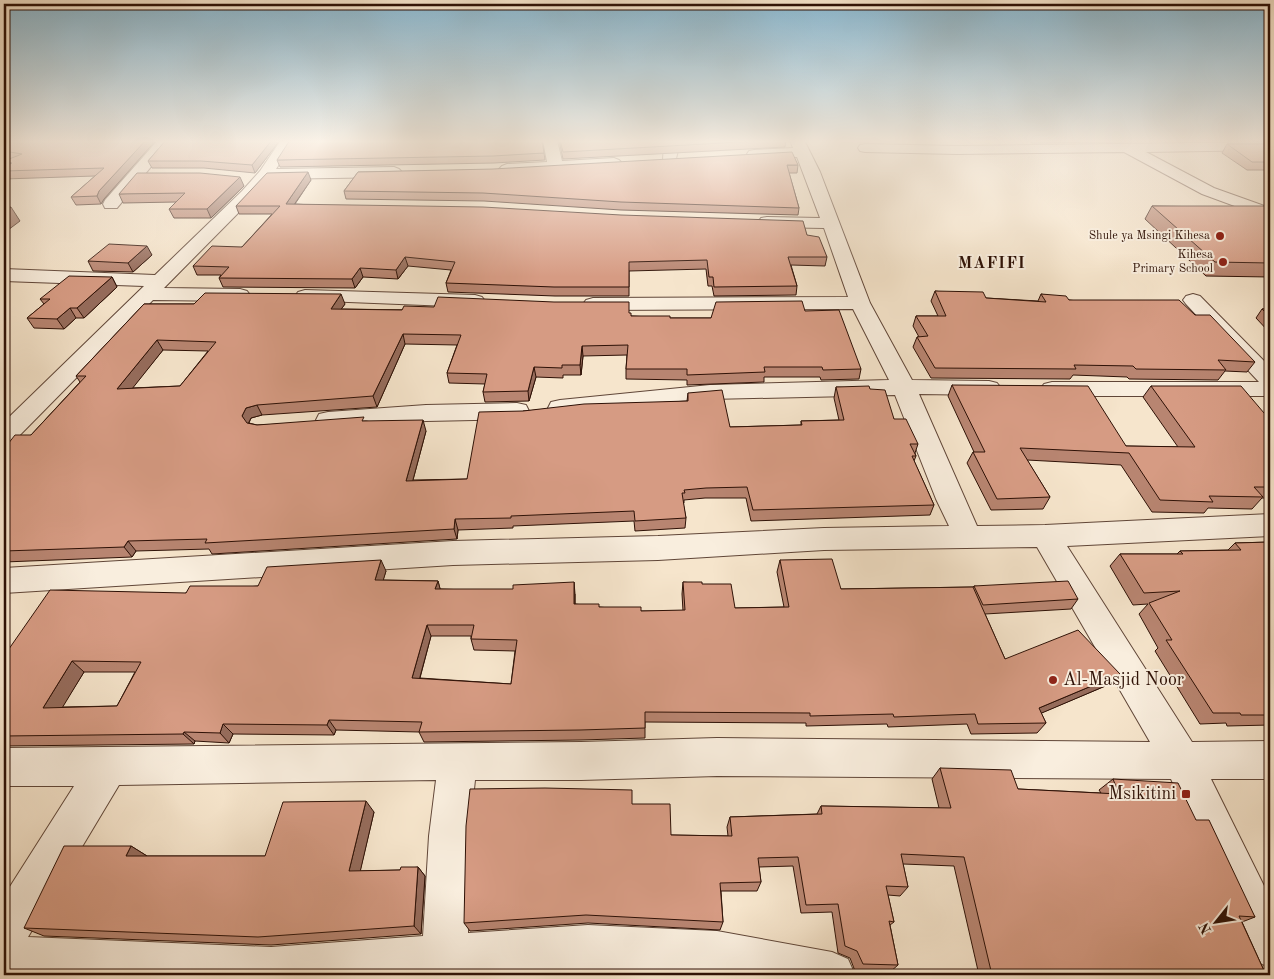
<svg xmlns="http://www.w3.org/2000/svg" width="1274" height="979" viewBox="0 0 1274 979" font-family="'Old Standard TT',serif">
  <rect width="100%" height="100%" fill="#f6e5cc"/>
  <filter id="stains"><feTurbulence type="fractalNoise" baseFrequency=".004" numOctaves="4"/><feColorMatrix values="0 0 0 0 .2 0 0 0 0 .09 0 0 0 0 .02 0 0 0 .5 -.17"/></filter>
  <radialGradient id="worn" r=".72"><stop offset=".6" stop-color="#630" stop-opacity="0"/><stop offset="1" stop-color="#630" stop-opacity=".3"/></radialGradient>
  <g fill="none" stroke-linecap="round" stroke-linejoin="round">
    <defs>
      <g id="minor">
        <polygon points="158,140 173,140 117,208 105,208 103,204 105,200"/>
        <polygon points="281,140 295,140 276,169 394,167 399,169 402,172 399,175 394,177 269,179 254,197 164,288 240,289 247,291 250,295 247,299 240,301 153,300 13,442 4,444 4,422 144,286 4,281 4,269 155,275 242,191 260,171"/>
        <polygon points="543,140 557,140 562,161 614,158 619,160 622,163 619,166 614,168 507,174 502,172 499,169 502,166 507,164 547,162"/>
        <polygon points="664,140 678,140 679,146 675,163 665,163 663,160"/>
        <path d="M790 140H804L820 172 870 303 912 380 989 381 997 383 1001 388 997 393 989 395 919 394 977 526 1045 525 1270 514V536L1067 546 1192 742 1270 741V779H1211L1270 898V967L1254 961 1171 779 717 776 581 780H475L469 836 468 933 588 925 717 931 832 952 848 959 855 975H693L588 969 510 975H4V896L74 786H4V748L581 742 717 738 1150 742 1037 547 824 550 658 560 453 565 4 593V568L453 541 658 536 824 528 949 526 936 499 895 395 710 399 560 416 551 414 548 408 551 402 560 400 710 385 889 380 853 309 593 310 586 308 583 304 586 300 593 298 848 297 824 228 767 227 761 226 758 222 761 218 767 217 820 218 797 157 754 158 749 157 747 154 749 151 754 150 793 148ZM436 780 429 836 423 936 271 947 28 937 119 785Z"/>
        <polygon points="1270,142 1270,150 1146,152 1214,188 1270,208 1270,219 1202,194 1124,152 957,154 865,152 860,151 858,148 860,145 865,144 957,146"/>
        <polygon points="305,290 475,295 482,297 485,301 482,305 475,307 298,300 295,296 298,292"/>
        <polygon points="1193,294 1200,296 1270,367 1270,396 1052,396 1044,394 1040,389 1044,384 1052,382 1259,382 1186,304 1183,300 1186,296"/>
        <polygon points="517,403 526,405 529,411 526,417 517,419 426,421 328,428 319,426 316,420 319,414 328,412 426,405"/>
      </g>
    </defs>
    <use href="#minor" stroke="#604638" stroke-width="2"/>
    <use href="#minor" fill="#f9eede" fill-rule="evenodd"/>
  </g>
  <g fill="#b88571" stroke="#2e1106" fill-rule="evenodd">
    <polygon points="4,140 156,140 104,199 101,204 76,205 71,197 95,176 4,179 4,171 5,166 4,164 4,161 10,158 4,157"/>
    <polygon points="166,140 280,140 255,173 204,168 152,168 148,161"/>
    <polygon points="559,140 786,140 785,147 563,159"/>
    <polygon points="1029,140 1194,140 1194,141 1032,143"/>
    <polygon points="1204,140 1270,140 1270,141 1205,141"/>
    <polygon points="1227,144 1270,144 1270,170 1247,170 1222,153"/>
    <polygon points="544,153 545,160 494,163 280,167 277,160"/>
    <polygon points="798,165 797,173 789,173 799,208 798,215 621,210 484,201 346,199 344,191 358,172"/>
    <polygon points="311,180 295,204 807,235 827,257 825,266 791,265 797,286 796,295 714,296 712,286 708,286 706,269 629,271 629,296 555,296 448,292 446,283 451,270 408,266 398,279 363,277 355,288 223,287 219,278 221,275 197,275 193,266 242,247 272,214 239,214 236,206"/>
    <polygon points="244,186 211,218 174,218 169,209 176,202 123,203 119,194"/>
    <polygon points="1152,206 1270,208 1270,277 1206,276 1145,219"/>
    <polygon points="152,255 133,272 93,271 88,261"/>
    <polygon points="112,277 117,287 84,318 76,318 64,329 34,328 27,318 44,304 40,299"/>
    <polygon points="935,291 986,298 1038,301 1041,294 1069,300 1195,315 1255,362 1247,372 1225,371 1218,380 1129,379 1127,377 1073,375 1070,379 931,378 913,347 917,337 919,337 913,326 916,316 938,316 931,301"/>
    <path d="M144 304H345L341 309 629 313 631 316 670 318H711L805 311 861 369 859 379 821 380 820 377H764V382L687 385V380L626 379V369L627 355 583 356 581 375H563V378L536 377 529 401 485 402 483 392 485 384 449 383 447 373 457 345 405 344 377 407 262 415 251 418 249 423 257 425 366 421 426 431 413 480 467 479 523 411 687 401 688 393 730 427 801 425V421L839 420 834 398 836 387 870 389 894 419 918 444 915 453 916 456 914 461 934 505 930 515 751 521 746 498H705L684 500V503H683L686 518 685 528 635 531 634 521 513 526V528L458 530 457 539 212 554 209 549 136 551 132 557 4 562V449L31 435 80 382 76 376ZM163 350 208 351 180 386 132 388Z"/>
    <polygon points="1262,309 1270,309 1270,333 1256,318"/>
    <polygon points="952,385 1126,446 1178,447 1143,397 1151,386 1270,420 1270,498 1262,498 1252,509 1208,508 1204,513 1152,512 1121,465 1027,460 1050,497 1043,509 991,510 967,463 973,452 974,452 948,396"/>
    <polygon points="1270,542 1270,725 1227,726 1226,723 1200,724 1155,651 1158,648 1139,614 1148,604 1133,605 1110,566 1120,554 1177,554 1180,551 1228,550 1235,543"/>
    <path d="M780 560 841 589 973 587 974 586 1078 599 1071 609 985 614 1005 659 1110 684 1041 713 1046 723 1037 733 971 734 967 724 888 727 887 724 806 726V723L645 722V738L581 740 424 742 419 732 336 730 334 735 233 734 229 743 195 741 194 744 4 746V656L186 593 258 586 386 571 383 580 438 581 440 589 575 594V604L599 607 641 611H683L682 594 683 582 702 584 735 608 784 607 777 572ZM431 636H471V639L474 650 515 651 511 684 420 678ZM84 672H135L117 706 62 707Z"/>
    <polygon points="940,768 1018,789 1101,793 1099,790 1113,779 1196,820 1255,917 1242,922 1266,975 979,975 954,866 903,864 908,887 900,896 888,895 894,922 890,925 898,965 890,972 855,971 850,958 838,953 832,912 801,913 793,866 759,867 761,882 757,891 721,891 723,922 720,930 588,923 470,931 464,923 671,835 728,836 727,827 730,817 817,814 821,806 939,808 932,779"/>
    <polygon points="374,812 360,871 400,870 418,867 425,876 421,934 271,945 44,936 24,928 131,846 147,856 265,856"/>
  </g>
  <g fill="#966c5c" stroke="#2e1106">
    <polygon points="146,140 156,140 104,199 101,204 97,196 99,191"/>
    <polygon points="272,140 280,140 255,173 252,165"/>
    <polygon points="308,172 311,180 289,212 286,204"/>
    <polygon points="240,177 244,186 211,218 207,209"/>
    <polygon points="11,207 20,221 4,233 4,213"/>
    <polygon points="147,246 152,255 133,272 128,263"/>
    <polygon points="405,257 408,266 398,279 396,270"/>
    <polygon points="360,268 363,277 355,288 352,279"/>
    <polygon points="112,277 117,287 84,318 77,308"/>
    <polygon points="341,294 345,304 334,319 331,309"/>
    <polygon points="70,308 76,318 64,329 57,319"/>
    <polygon points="403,334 405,344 377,407 373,396"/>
    <polygon points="157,340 163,350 124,399 117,389"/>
    <polygon points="582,346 583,356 581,375 580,365"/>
    <polygon points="534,367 536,377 529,401 528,391"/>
    <polygon points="257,405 262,415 251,418 247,426 242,416 246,408"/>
    <polygon points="423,420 426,431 410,491 406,481"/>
    <polygon points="455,519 458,530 457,539 454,529"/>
    <polygon points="128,541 136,551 132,557 124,547"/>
    <polygon points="381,560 386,571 380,591 375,580"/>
    <polygon points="438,581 441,592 435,589"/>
    <polygon points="574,582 575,594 575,615 574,604"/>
    <polygon points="427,625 431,636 417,688 412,678"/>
    <polygon points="72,661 84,672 56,718 43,708"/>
    <polygon points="1120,674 1110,684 1030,718 1039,708"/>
    <polygon points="329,720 336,730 334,735 327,725"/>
    <polygon points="223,724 233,734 229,743 220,733"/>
    <polygon points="184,732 195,741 194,744 183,734"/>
    <polygon points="366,801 374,812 358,881 349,871"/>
    <polygon points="131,846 147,856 143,866 126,856"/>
    <polygon points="418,867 425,876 421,934 414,926"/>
    <polygon points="69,970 84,975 66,975"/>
    <polygon points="413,970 419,975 413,975 412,974"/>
  </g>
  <g fill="#d69b83" stroke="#2e1106" fill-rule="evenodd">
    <polygon points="4,140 146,140 99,191 97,196 71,197 104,168 4,171 4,167 12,163 4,162 4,161 22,154 4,151"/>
    <polygon points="166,140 272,140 252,165 201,161 148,161"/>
    <polygon points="290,140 542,140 544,153 493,156 277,160"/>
    <polygon points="560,140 775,140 563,152"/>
    <polygon points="1227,144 1270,144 1270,162 1252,162"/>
    <polygon points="792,152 798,165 787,165 799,208 621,202 483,193 344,191 358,172 493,169"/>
    <polygon points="308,172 286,204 483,207 621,215 803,221 807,235 819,237 827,257 788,257 797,286 714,287 713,277 709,277 707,260 629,262 629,287 554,287 446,283 455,262 405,257 396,270 360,268 352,279 219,278 229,267 193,266 212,246 242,247 280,206 236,206 267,173"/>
    <polygon points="137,173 200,173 240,177 207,209 169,209 185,193 119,194"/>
    <polygon points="1152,206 1265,206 1268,208 1270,208 1270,263 1215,262"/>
    <polygon points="11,207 4,213 4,208"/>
    <polygon points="109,244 147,246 128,263 88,261"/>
    <polygon points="69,276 112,277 77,308 70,308 57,319 27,318 50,299 40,299"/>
    <polygon points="935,291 983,292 986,298 1046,302 1041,294 1066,296 1069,300 1179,300 1195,315 1210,315 1255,362 1218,360 1226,370 1136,369 1133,366 1074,365 1076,369 935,368 917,337 928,336 916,316 946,316"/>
    <path d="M205 293 341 294 331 309 402 310 404 306 434 307 438 297 554 302H629V313H631V316H670V318H711L716 302 802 301 805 311 839 310 861 369 823 370 822 367H764L765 372 687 375V369H626L628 345 582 346 580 365H562V368L534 367 528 391 483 392 487 374 447 373 461 335 403 334 373 396 257 405 246 408 242 416 247 423 257 425 364 417 362 421 423 420 406 481 467 479 479 412 523 411 584 404 688 401V393L722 390 730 427 802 425 801 421 844 420 836 387 869 386 870 389 885 390 894 419H906L918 444H910L916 456H912L934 505 753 510 747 487 706 488 684 490 685 493H682L686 518 635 521 634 511 511 516V518L455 519 454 529 205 543 207 539 128 541 124 547 4 551V449L15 435H31L86 376H76L144 304H194ZM157 340 216 342 180 386 117 389Z"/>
    <polygon points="1262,309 1270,309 1270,317"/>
    <polygon points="952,385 1088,386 1126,446 1195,447 1151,386 1241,386 1270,420 1270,487 1254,487 1263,497 1209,496 1213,502 1160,500 1129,453 1020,448 1050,497 997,499 973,452 985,452"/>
    <polygon points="1270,542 1270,715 1241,715 1240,713 1213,713 1166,640 1172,640 1149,603 1180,591 1144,593 1120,554 1183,554 1180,551 1241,550 1235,543"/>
    <path d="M832 559 841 589 973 587 1005 659 1078 630 1120 674 1039 708 1046 723 978 724 975 714 894 717 893 714 810 716V713L645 712V728L580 730 419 732 422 722 329 720 327 725 223 724 220 733 184 732 183 734 4 736V656L50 590 186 593 190 586H258L267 567 381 560 375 580 438 581 435 589H513V585L574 582V604H599V607H641V611L685 610 683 582H702V584H731L735 608 789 607 780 560ZM427 625H474L471 639 517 640 511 684 412 678ZM72 661 141 662 117 706 43 708Z"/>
    <polygon points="1068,581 1078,599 983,605 974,586"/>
    <polygon points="940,768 1011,770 1018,789 1119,794 1113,779 1178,783 1196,820 1209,820 1255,917 1239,916 1266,975 992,975 964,857 901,854 908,887 886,886 894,922 889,921 898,965 863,964 857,951 845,946 838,904 806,905 798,857 758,858 761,882 720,883 723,922 586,915 464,923 466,826 470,789 545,788 632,790 632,804 670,804 671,835 732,836 730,817 822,814 821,806 951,808"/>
    <polygon points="366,801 349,871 400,870 401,867 418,867 414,926 258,937 24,928 64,846 131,846 126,856 265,856 283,802"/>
    <polygon points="4,970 69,970 66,975 4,975"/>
    <polygon points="348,970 413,970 412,974 415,974 415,975 346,975"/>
  </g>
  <linearGradient id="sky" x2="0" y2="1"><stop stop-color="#8ab9d2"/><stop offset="0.51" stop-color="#fbf3e8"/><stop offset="1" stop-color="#fbf3e8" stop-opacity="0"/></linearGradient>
  <rect width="1274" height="277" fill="url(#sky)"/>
  <g fill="#8f2418" stroke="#f9eede" stroke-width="2">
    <circle cx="1220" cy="236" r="5"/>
    <circle cx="1223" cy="262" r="5"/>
    <circle cx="1053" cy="680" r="5"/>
    <rect x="1181" y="789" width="10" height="10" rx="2.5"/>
  </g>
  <g text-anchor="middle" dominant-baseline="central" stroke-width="4" stroke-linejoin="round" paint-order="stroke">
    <g font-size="12" fill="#2e1106" stroke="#f9eede" text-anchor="end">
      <text x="1210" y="236">Shule ya Msingi Kihesa</text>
      <text x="1213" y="255">Kihesa<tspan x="1213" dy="14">Primary School</tspan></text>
    </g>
    <g font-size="16" font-weight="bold" letter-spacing="1" fill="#2e1106" stroke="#f9eede">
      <text x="992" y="264">MAFIFI</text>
    </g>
    <g font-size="18" fill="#2e1106" stroke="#f9eede" text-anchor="start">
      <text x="1063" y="680">Al-Masjid Noor</text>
      <text x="1176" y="794" text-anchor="end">Msikitini</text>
    </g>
  </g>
  <rect width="1274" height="979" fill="none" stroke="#f6e5cc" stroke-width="20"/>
  <rect x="5" y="5" width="1264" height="969" fill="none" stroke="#2e1106" stroke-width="2.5"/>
  <rect x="10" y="10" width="1254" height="959" fill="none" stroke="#2e1106"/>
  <g transform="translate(1216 922) rotate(240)" stroke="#f9eede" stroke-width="4" paint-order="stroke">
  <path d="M0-4L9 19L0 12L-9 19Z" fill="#2e1106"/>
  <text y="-8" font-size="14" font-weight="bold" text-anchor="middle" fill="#2e1106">N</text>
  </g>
  <rect width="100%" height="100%" filter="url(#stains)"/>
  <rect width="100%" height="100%" fill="url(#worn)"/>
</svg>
